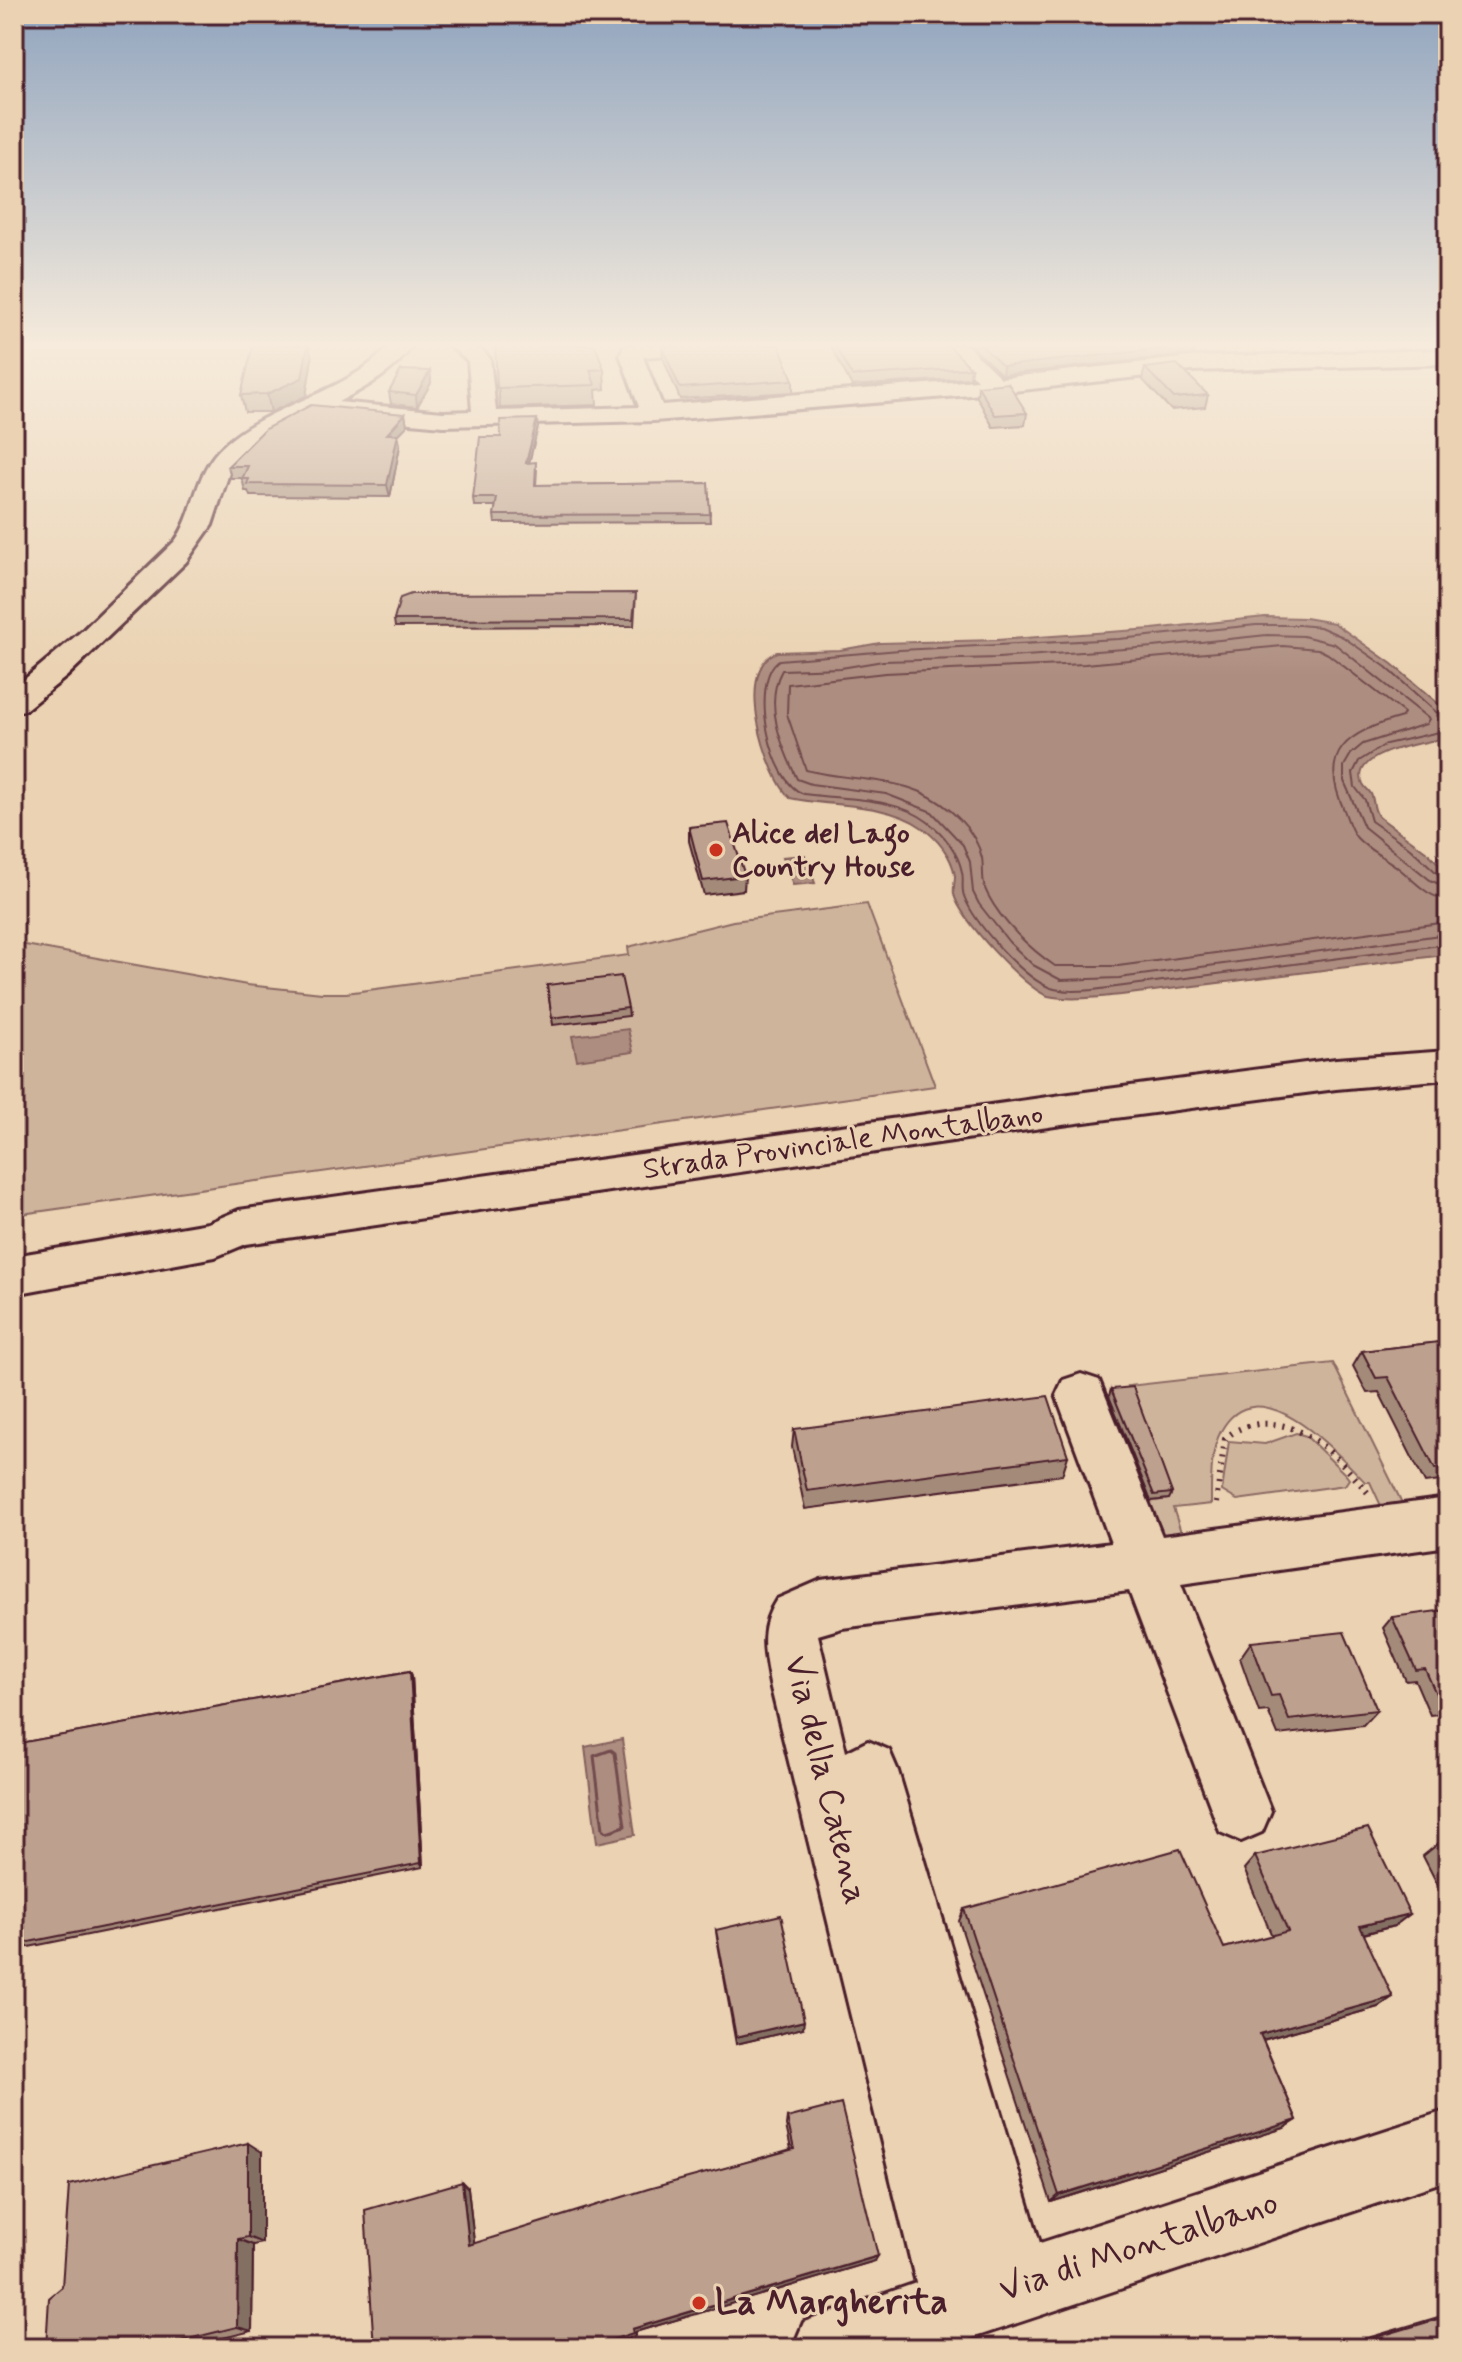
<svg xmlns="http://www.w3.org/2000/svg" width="1462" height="2362" viewBox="0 0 1462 2362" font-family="Mynerve,sans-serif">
  <rect width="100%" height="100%" fill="#ead2b2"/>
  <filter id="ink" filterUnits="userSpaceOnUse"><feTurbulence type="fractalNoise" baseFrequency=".0125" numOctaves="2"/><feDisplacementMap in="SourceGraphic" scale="16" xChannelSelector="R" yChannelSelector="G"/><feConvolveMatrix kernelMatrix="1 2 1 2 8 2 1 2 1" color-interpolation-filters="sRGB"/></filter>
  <g filter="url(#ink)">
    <g fill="#cfb49c" stroke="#8c6a64" stroke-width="2">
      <polygon points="867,904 935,1086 14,1215 14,943 247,985 322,993 346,993 629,955 628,947 733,921"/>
      <path d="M1333 1363 1403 1505 1382 1508 1370 1482H1365C1338 1453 1257 1364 1221 1431 1210 1451 1211 1481 1211 1504L1173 1508 1181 1532 1153 1536 1141 1503 1169 1499 1128 1386Z"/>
      <polygon points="1296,1433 1306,1436 1345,1474 1349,1479 1345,1485 1237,1500 1222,1491 1229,1441 1265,1444"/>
    </g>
    <g fill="#ad8d7f" stroke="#85615d" stroke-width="2">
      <path d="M1265 617 1305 618 1334 623 1392 664 1448 712V738C1429 742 1348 751 1363 784 1365 788 1369 790 1371 794 1375 802 1372 809 1379 817L1427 852 1448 873V951L1436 956 1121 995C1097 997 1071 1001 1048 996 1026 990 958 917 954 894 953 888 955 882 955 876 952 856 937 838 921 827 886 802 831 807 790 798 766 774 733 669 777 652L840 650 880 643 997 640 1152 629Z"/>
      <polygon points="805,855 815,883 793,885 783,857"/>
      <polygon points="628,1029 633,1052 577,1060 572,1036"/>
      <polygon points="622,1739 635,1835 597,1843 585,1747"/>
    </g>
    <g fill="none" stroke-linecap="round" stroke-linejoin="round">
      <g stroke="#724b4d" stroke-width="2">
        <path d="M1448 717 1436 712 1386 667 1343 637 1320 627 1299 625H1256L1119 639 900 650 779 660C749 681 770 784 804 794 845 800 894 796 928 822 944 834 958 852 962 872 964 880 961 888 964 896 974 923 1023 978 1051 988 1064 992 1079 991 1093 990L1448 944"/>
        <polyline points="1448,730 1386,744 1359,761 1353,773 1355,787 1365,800 1371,821 1410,848 1438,874 1448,878"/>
        <path d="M1448 888 1430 880 1364 827 1344 781V766L1351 754 1363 744 1426 724 1429 719 1335 644 1303 636 1267 635 1153 647 998 658 883 661 841 668 782 670C763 704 782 747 797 779L811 784 886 794 932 812 963 845 970 862 973 892 979 904 1009 942 1033 965 1061 980 1119 978 1448 934"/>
        <path d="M1448 900C1426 897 1414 880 1397 867 1384 857 1368 850 1357 838 1350 830 1348 820 1344 810 1317 751 1348 732 1402 717L1404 713 1328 654 1318 649 1283 646 1085 664 885 673 788 684 787 714 806 770C843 780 885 777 921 792 947 804 976 829 982 858 984 871 981 883 988 895 1002 922 1030 949 1055 966H1118L1448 922"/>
      </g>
      <polygon stroke="#724b4d" stroke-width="3" points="611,1750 615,1753 625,1826 607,1832 603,1829 594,1756"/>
      <defs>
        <g id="minor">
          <path d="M390 345H413C394 372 367 387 338 402L443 412 472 411 468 361 449 345C467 345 479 344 490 359L496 411 639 407 620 355 624 346 630 345H716L705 352 643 357 662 405 977 380 943 345H966L1001 378 1191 357 1448 350V364L1191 371 995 393 654 421 443 426 313 414 261 441 242 455 230 470 212 525 186 562 66 677 25 710 14 712V688L84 629 175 541C196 512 194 473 222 447 270 402 346 396 390 345Z"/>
          <path d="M1081 1374 1099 1380 1162 1536 1448 1498V1546L1181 1584 1271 1811 1262 1832 1241 1841 1220 1832 1129 1591 842 1628 818 1635 846 1752 868 1741 889 1750 898 1771 1040 2243 1448 2110V2180L942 2348H793L804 2322 916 2283 770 1684C764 1652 758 1628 777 1599L821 1580 1111 1543 1056 1395 1063 1380Z"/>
        </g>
        <polygon id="major" points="1448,1051 1448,1079 1336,1089 1062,1125 246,1244 215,1257 14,1294 14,1256 208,1223 239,1210 1062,1095 1336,1059"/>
      </defs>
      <use href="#minor" stroke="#4a1f2b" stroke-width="6"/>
      <use href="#major" stroke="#4a1f2b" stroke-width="6"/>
      <path stroke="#4a1f2b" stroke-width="6" stroke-dasharray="2 7" stroke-linecap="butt" d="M1216 1503 1225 1439C1235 1429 1245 1426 1259 1424 1307 1420 1340 1460 1368 1493"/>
      <use href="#minor" fill="#ead2b2" fill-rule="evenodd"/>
      <use href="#major" fill="#ead2b2" fill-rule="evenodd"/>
    </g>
    <g fill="#a38a79" stroke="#4a1f2b" stroke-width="2">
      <polygon points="495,345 604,369 605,389 596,390 597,405 500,408"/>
      <polygon points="830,345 948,345 971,368 970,378 852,386"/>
      <polygon points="970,345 1196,345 1194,354 1002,375"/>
      <polygon points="662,347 793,380 793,392 680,399 663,358"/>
      <polygon points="312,358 306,396 271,412 245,412 241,395"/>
      <polygon points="1145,368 1208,395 1205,407 1171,410 1142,379"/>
      <polygon points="430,371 431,383 417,407 391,404 389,392"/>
      <polygon points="978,386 1027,413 1025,425 993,427 977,397"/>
      <polygon points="405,414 407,426 398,435 400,446 390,497 250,496 248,491 245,491 242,478 231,478 228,466"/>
      <polygon points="537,419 538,427 529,463 537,470 536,485 708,483 710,522 495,523 494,515 496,506 474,506 473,498 501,437"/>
      <polygon points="636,593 634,626 395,627 394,620"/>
      <polygon points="689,827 745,876 744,890 704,895 689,841"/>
      <polygon points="547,985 628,1008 629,1016 553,1025"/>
      <polygon points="1448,1341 1448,1480 1425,1483 1379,1392 1367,1393 1353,1366 1362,1351"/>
      <polygon points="1111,1389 1172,1493 1169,1499 1151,1501 1109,1396"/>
      <polygon points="794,1429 1068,1456 1062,1475 805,1509 792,1447"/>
      <polygon points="1392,1617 1448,1617 1448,1713 1430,1715 1415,1680 1406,1681 1383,1628"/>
      <polygon points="1251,1642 1377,1710 1363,1725 1278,1735 1268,1711 1259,1712 1240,1658"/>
      <polygon points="410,1671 412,1676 423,1867 14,1950 14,1744"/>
      <polygon points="1448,1840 1448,1905 1423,1856 1439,1843"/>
      <polygon points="1255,1856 1410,1914 1394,1926 1364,1934 1378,2007 1263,2040 1297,2120 1284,2128 1051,2202 959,1921 964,1909 1224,1948 1272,1936 1244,1869"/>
      <polygon points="716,1930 803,2028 736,2044 717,1938"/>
      <polygon points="787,2118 875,2261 635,2332 635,2336 599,2348 374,2348 468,2188 474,2244 791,2149 786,2126"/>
      <polygon points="262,2152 262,2243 253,2245 252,2331 182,2348 46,2348"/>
      <polygon points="1448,2314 1448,2348 1334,2348"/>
    </g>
    <g fill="#847063" stroke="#4a1f2b" stroke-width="2">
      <polygon points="308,345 309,345 312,358 306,396 271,412 267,394"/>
      <polygon points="1196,345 1194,354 1002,375 1003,366"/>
      <polygon points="430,371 431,383 417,407 416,395"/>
      <polygon points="405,414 407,426 398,435 400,446 390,497 387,485 387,434"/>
      <polygon points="537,419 538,427 527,470 526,463"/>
      <polygon points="410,1671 412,1676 423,1867 421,1863"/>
      <polygon points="1410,1914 1394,1926 1346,1938 1360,1926"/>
      <polygon points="1393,1997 1378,2007 1248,2044 1260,2034"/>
      <polygon points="804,2021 803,2028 736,2044 736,2037"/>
      <polygon points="1297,2120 1284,2128 1051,2202 1059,2195"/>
      <polygon points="248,2143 262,2152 262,2243 248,2237"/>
      <polygon points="462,2182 468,2188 475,2250 469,2245"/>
      <polygon points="238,2239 253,2245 252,2331 237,2327"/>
      <polygon points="878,2256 875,2261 635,2332 635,2336 599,2348 587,2348 632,2329"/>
    </g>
    <g fill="#bda08d" stroke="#4a1f2b" stroke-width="2">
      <polygon points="253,345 308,345 302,378 267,394 241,395"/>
      <polygon points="495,345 595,345 604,369 590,370 595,385 497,388"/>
      <polygon points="691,345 779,345 793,380 680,388 662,347"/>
      <polygon points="835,345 948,345 971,368 852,376"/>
      <polygon points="981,345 1195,345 1003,366"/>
      <polygon points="1177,364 1208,395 1174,398 1145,368"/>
      <polygon points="401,370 430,371 416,395 389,392"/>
      <polygon points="1008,383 1027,413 995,415 978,386"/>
      <polygon points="311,405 405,414 387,434 398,434 387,485 247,484 249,479 242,479 248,466 228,466 265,429"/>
      <polygon points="537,419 526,463 536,462 535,485 708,483 710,514 494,515 497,498 473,498 480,437 501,437 500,420"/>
      <polygon points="636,593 633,619 394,620 400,598 411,594"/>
      <polygon points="728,823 745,876 703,881 689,827"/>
      <polygon points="621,976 628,1008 552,1018 547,985"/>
      <polygon points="1448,1341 1448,1467 1435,1469 1388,1377 1376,1378 1362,1351"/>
      <polygon points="1133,1387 1172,1493 1154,1495 1111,1389"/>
      <polygon points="1048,1396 1068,1456 807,1491 794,1429"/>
      <polygon points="1445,1610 1448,1617 1448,1704 1441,1705 1425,1669 1416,1670 1392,1617"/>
      <polygon points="1344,1632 1377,1710 1289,1720 1279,1695 1271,1696 1251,1642"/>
      <polygon points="410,1671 421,1863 14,1945 14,1744"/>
      <polygon points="1368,1828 1410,1914 1360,1926 1393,1997 1260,2034 1297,2120 1059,2195 964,1909 1180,1849 1224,1948 1288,1931 1255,1856"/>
      <polygon points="1448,1840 1448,1860 1439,1843"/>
      <polygon points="781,1915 804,2021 736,2037 716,1930"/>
      <polygon points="841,2104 878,2256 632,2329 633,2333 587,2348 374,2348 365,2210 462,2182 469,2245 648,2189 794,2149 787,2118"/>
      <polygon points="248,2143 248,2237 238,2239 237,2327 152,2348 46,2348 49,2298 62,2287 69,2185"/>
      <polygon points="1448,2316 1448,2348 1340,2348"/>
    </g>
  </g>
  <linearGradient id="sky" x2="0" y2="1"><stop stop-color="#90a4be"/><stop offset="0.51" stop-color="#f6ebdc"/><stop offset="1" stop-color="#f6ebdc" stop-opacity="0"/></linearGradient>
  <rect width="1462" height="676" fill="url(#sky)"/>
  <g fill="#c8321e" stroke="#ead2b2" stroke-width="3">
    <circle cx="716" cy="850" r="8"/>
    <circle cx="699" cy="2303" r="8"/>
  </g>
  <g text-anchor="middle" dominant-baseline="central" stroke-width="6" stroke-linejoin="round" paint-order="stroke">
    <g font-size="30" font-weight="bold" fill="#4a1f2b" stroke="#ead2b2" text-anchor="start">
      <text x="732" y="833">Alice del Lago<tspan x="732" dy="34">Country House</tspan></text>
    </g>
    <g font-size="30" fill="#4a1f2b" stroke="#ead2b2">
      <text transform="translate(843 1142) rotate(-8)">Strada Provinciale Montalbano</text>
    </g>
    <g font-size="36" fill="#4a1f2b" stroke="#ead2b2">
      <text transform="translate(825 1780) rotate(76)">Via della Catena</text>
      <text transform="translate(1139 2247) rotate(-18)">Via di Montalbano</text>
    </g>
    <g font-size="36" font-weight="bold" fill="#4a1f2b" stroke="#ead2b2" text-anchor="start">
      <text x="715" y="2303">La Margherita</text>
    </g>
  </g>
  <rect width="1462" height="2362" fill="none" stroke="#ead2b2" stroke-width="48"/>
  <rect x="24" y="24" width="1414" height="2314" fill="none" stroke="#4a1f2b" stroke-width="3" filter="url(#ink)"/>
</svg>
